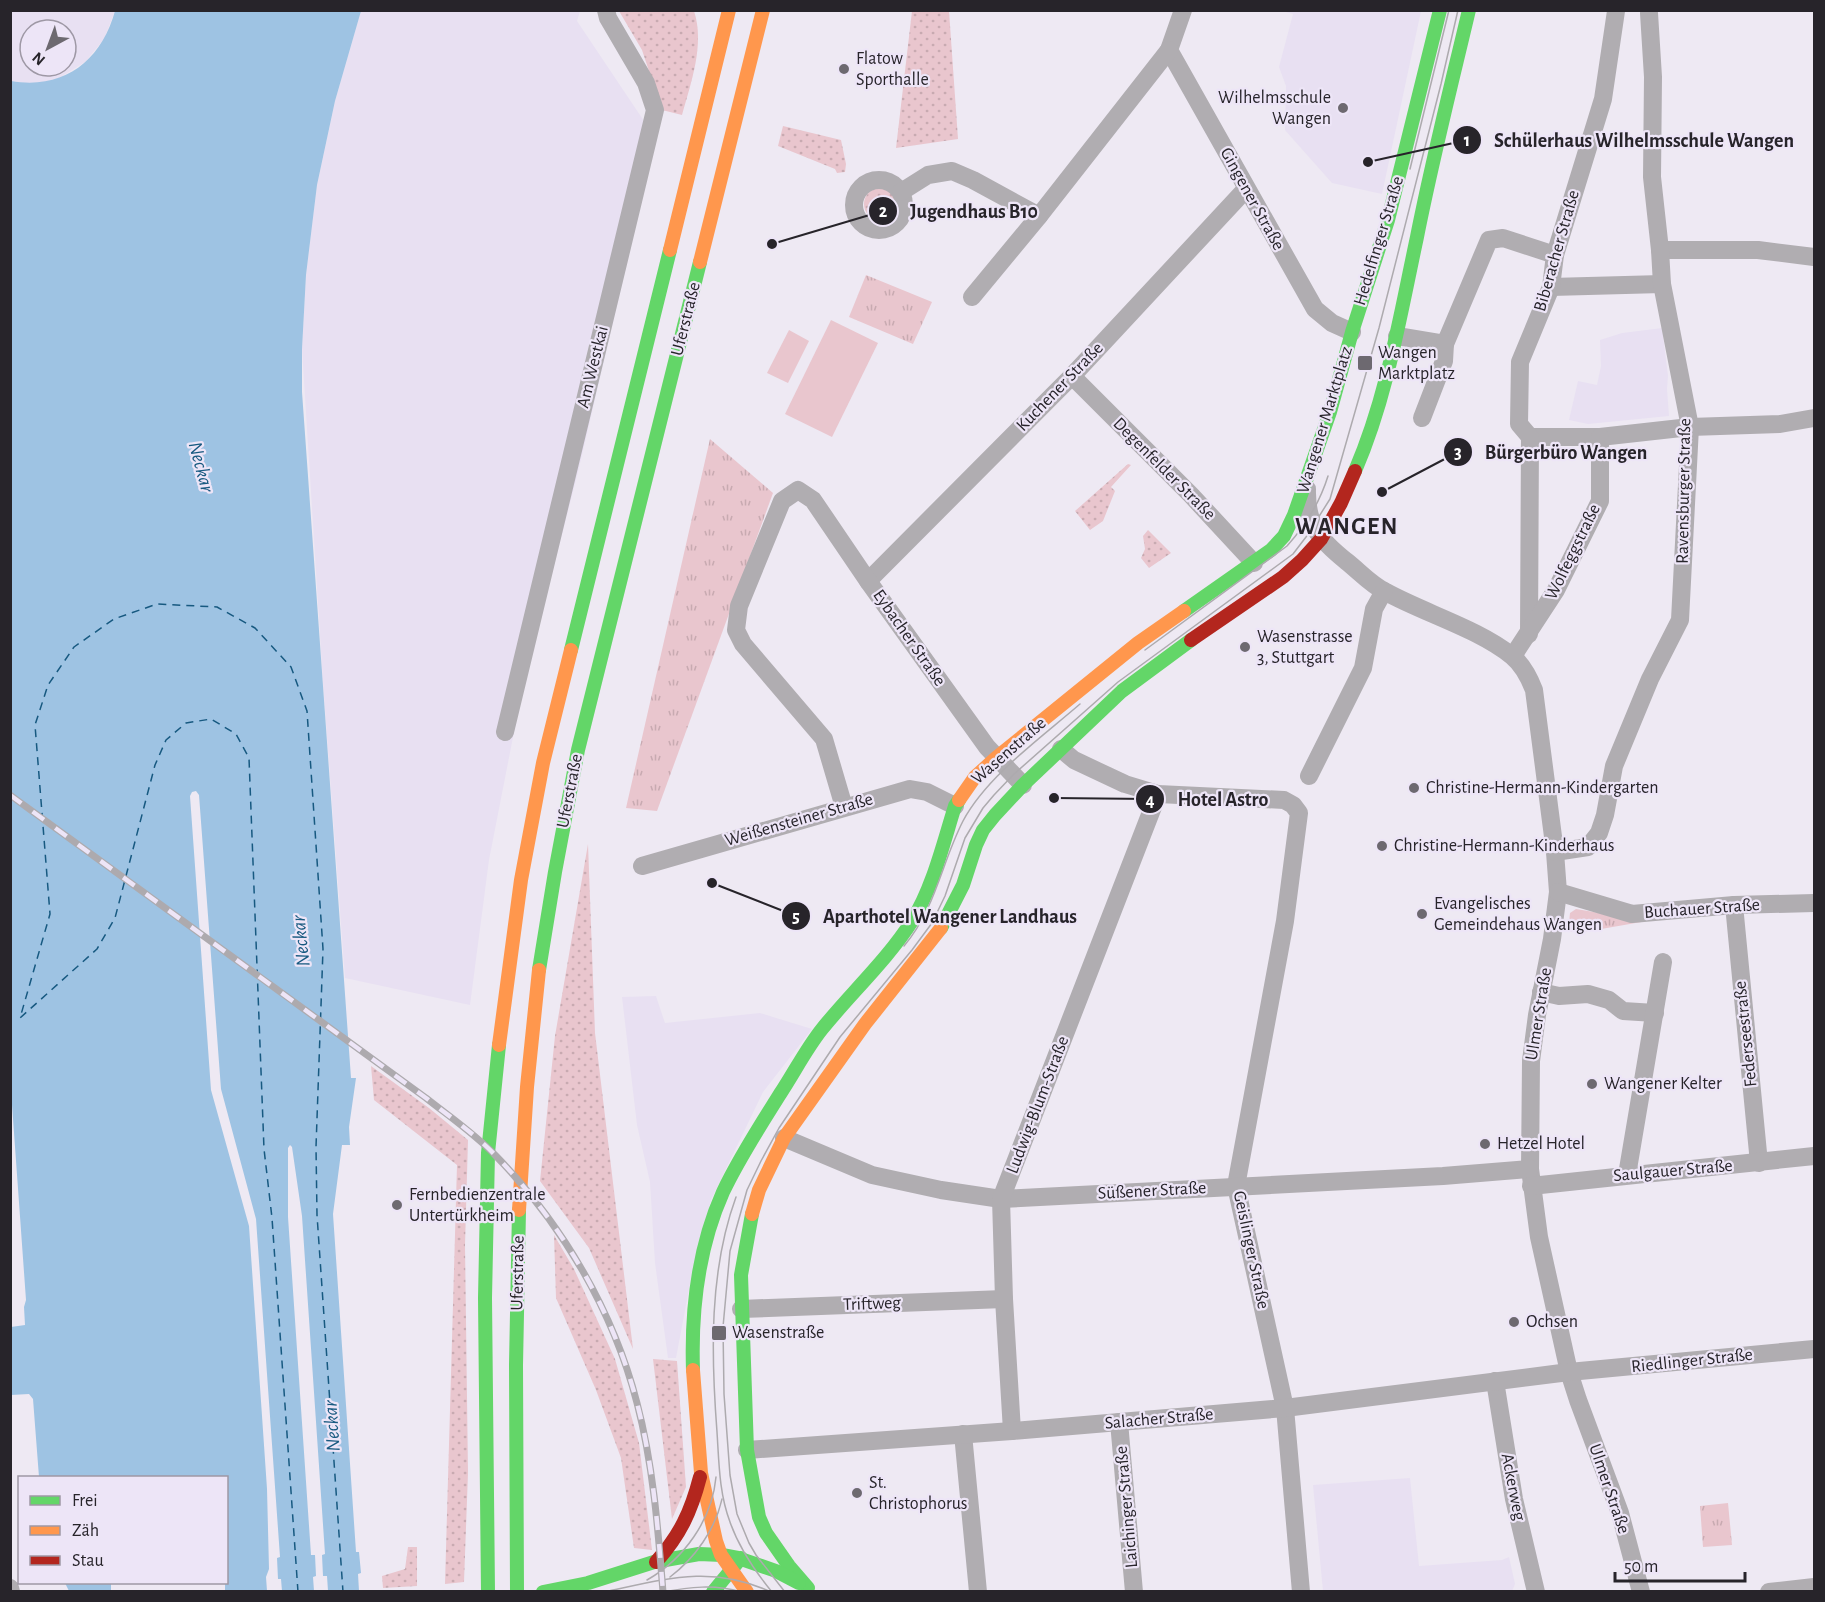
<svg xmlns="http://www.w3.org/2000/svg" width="1825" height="1602" viewBox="0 0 1825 1602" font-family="'Alegreya Sans',sans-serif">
  <defs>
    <pattern id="grass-dots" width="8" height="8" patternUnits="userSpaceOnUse" patternTransform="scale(1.5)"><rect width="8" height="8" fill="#e9c6ce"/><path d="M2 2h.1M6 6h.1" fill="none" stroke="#c8aab1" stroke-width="1.8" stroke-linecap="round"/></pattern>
    <pattern id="park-tufts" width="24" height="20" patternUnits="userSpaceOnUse" patternTransform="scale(1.5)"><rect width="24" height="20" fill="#e9c6ce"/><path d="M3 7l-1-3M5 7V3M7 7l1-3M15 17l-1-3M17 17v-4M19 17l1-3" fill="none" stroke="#c8aab1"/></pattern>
  </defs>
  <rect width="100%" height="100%" fill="#eee9f3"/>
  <g fill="#e8e0f2" fill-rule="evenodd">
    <path d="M10 11H115L104 39 85 62 59 78 41 83 31 84 11 81ZM30 30H66V66H30Z"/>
    <polygon points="361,11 580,11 577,21 656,139 578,472 522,691 489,860 470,1005 345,978 323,683 302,349 306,275 317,185 335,101"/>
    <polygon points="1282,11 1421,11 1382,194 1332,183 1285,130 1286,86 1279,67 1293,14"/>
    <polygon points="1662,328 1668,376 1667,389 1669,416 1588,424 1569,420 1578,381 1597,385 1601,366 1600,340 1622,333"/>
    <polygon points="656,996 665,1023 760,1013 812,1029 763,1092 711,1200 690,1284 676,1358 668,1358 655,1263 650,1182 637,1125 622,997"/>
    <polygon points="1410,1478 1419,1566 1502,1560 1509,1557 1515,1584 1512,1591 1323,1591 1313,1485"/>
  </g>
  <g fill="url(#grass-dots)">
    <path d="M619 11H694C705 44 691 83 682 115L662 110 642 50Z"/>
    <polygon points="912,11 949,11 958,139 896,148"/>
    <polygon points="783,126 841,140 846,164 845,172 837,173 835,169 778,146"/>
    <circle cx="880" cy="204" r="16"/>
    <polygon points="1128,464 1131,465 1111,487 1115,491 1103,521 1090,530 1075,511"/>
    <polygon points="1148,530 1171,553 1149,568 1141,558 1145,549 1143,536"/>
    <polygon points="588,844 595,1033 633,1349 589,1248 540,1181 555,1036"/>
    <polygon points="371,1066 429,1108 468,1140 465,1245 468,1473 464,1582 445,1584 457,1165 374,1100"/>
    <polygon points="554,1235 574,1269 615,1359 639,1443 652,1550 634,1548 621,1458 596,1390 556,1298"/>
    <polygon points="653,1359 677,1361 686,1487 672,1519"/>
    <polygon points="408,1547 417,1547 417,1586 383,1588 382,1576 405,1569"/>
  </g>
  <g fill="url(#park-tufts)">
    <polygon points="866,275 932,302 913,344 849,317"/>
    <polygon points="710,439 773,493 657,811 626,808"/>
    <polygon points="1576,909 1647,921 1584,932 1568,932 1570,913"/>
    <polygon points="1728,1503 1732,1545 1703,1547 1700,1506"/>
  </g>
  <g fill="#e9c6ce">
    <polygon points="831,320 878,343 832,437 785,414"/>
    <polygon points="789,330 809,341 788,383 767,373"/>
  </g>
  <g fill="#9ec3e3">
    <path d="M115 11H361L335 101 317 185 306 275 302 349V392L351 1078H356L349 1127 350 1145H342L333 1214 356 1552H359L361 1573 358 1574 359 1591H328L327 1576H323L322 1555 325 1554 302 1216 292 1147 290 1145 288 1148V1217L311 1555H315L316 1576 313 1577 314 1591H282L281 1579H278L277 1558 280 1557 256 1219 221 1089 199 795 196 791 192 792 190 796 211 1090 249 1226 267 1489 269 1569 266 1577 267 1591H225L226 1478 39 1477 33 1399 29 1394 11 1395V1327L25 1325 24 1307 26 1300 10 1077 11 81C64 90 101 61 115 11Z"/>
    <polygon points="65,1583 111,1583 111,1591 69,1591"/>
  </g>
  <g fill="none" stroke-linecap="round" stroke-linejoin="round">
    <polyline stroke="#175980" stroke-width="1.5" stroke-dasharray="8 6" stroke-linecap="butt" points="298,1592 272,1218 264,1149 249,758 236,734 211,719 186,723 166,740 155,765 115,918 97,949 20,1018 50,914 35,725 48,685 74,647 114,619 157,604 217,607 255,628 291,667 307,711 323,949 316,1147 317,1215 343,1592"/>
    <g stroke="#b0adb1" stroke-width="18">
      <polyline points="1183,10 1169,50 1315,309 1332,323 1352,332"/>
      <circle cx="879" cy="205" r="25"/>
      <polyline points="901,192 928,175 952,171 973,180 1039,216"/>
      <polyline points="1660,250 1758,250 1814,257"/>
      <polyline points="1551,287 1662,284"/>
      <polyline points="972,297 1039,216 1169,50"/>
      <polyline points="1397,336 1445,344 1489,240 1503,238 1555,255"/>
      <polyline points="1072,376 1191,495 1254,563"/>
      <polyline points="1422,418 1444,361 1445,344"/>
      <polyline points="1530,437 1600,437 1690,427 1780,424 1814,418"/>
      <path d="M1307 489C1306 525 1320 540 1346 561 1359 571 1371 585 1386 592 1424 613 1479 629 1512 656 1523 665 1529 677 1534 690L1555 852 1558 892 1552 939 1537 1015 1531 1061 1530 1169 1539 1237 1569 1372 1578 1400 1620 1513 1641 1592"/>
      <polyline points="868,581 1072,376 1246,189"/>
      <polyline points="1529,634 1530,437 1519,424 1520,362 1551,287 1555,255 1603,99 1616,11"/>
      <polyline points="1513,656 1556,590 1600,501 1600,437"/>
      <polyline points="505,732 655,110 646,83 608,18 606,10"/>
      <polyline points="1061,749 1074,760 1125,784 1158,794 1284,800 1293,805 1299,813 1285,921 1236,1186 1285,1408 1301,1592"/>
      <polyline points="1309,776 1363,668 1374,609 1384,591"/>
      <polyline points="844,807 824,739 743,644 736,630 739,606 782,501 798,490 813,500 868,581 987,747 1023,785"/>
      <polyline points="1555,852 1588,847 1599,833 1605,815 1614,766 1650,679 1680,620 1690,427 1662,284 1660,250 1652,177 1653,77 1649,13"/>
      <polyline points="642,866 910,789 927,792 955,806"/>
      <polyline points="1558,892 1632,914 1734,905 1814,903"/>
      <polyline points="1734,905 1759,1163"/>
      <polyline points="1541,992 1559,996 1588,994 1609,1000 1623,1011 1655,1013"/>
      <polyline points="784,1138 872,1175 941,1190 1001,1199 1443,1176 1530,1169"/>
      <polyline points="1627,1175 1663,962"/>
      <polyline points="1531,1186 1814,1156"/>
      <polyline points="741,1309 1004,1299"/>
      <polyline points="1495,1381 1514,1499 1536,1592"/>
      <polyline points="1119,1422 1134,1592"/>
      <polyline points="1012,1431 1004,1299 1001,1199 1158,794"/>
      <polyline points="963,1434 978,1592"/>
      <polyline points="747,1450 1012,1431 1285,1408 1569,1372 1814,1349"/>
      <polyline points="10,1588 11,1592"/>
      <polyline points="1769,1592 1814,1587"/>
    </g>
    <g stroke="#63d668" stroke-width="14">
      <path d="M1355 471C1387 397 1400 316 1417 237 1432 161 1451 86 1469 10"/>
      <polyline points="1184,611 1271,550 1284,536 1294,515 1330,412 1352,332 1388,220 1440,10"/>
      <polyline points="571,650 670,250"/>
      <polyline points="941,928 963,885 976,845 983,830 995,815 1023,785 1122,691 1191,640"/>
      <polyline points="539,970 555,872 578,750 700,262"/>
      <polyline points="752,1214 741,1275 747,1450 759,1517 766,1533 789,1566 808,1588"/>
      <path d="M693 1370C691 1309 698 1248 723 1192 739 1158 760 1126 780 1094 794 1073 806 1049 822 1029 851 993 887 960 912 921 933 887 943 844 955 806L959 800"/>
      <polyline points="488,1592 485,1298 488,1153 499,1045"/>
      <polyline points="517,1592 516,1365 519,1210"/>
      <polyline points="543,1592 588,1583 654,1562 699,1554 722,1555 738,1558 776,1571 799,1583"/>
      <polyline points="713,1592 741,1558"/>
    </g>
    <g stroke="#ff974d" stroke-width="14">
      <polyline points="670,250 729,10"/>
      <polyline points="700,262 763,10"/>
      <polyline points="959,800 975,777 996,758 1138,643 1184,611"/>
      <polyline points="499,1045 521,880 543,763 571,650"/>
      <polyline points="519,1210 527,1087 539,970"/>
      <polyline points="752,1214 759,1190 784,1138 865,1024 941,928"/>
      <polyline points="693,1370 701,1473 716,1541 721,1555 747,1592"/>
    </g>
    <g stroke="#b3261e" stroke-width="14">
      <polyline points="1191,640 1283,577 1302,560 1321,539 1341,503 1355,471"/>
      <path d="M656 1562C680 1535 691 1512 700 1477"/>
    </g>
    <g stroke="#adaaae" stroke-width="1.5">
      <polyline points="1410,169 1449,10"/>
      <path d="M1145 650 1287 546C1305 526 1320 502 1328 476"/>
      <path d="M904 946C936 908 941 864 963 821 987 776 1042 737 1080 704"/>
      <path d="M736 1197C709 1271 711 1354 717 1432 719 1462 719 1493 730 1522 739 1548 754 1570 772 1592"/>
      <path d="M670 1577C695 1558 715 1530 722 1499"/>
      <path d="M647 1580C684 1559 712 1520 716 1477"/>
      <path d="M604 1592C665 1579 711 1564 771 1592"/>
      <path d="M663 1592C689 1587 715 1584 741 1592"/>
      <polyline points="785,1592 756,1555 749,1543 737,1514 730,1475 724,1394 723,1327 730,1251 747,1190 761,1161 779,1128 840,1037 912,950 932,923 945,896 965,838 983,808 994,795 1013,775 1118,682 1293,554 1306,537 1330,499 1379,328 1441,84 1458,10"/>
    </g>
    <defs>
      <path id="rail" d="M10 795 426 1098C450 1117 475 1134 496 1156 562 1224 613 1310 637 1403 653 1464 658 1528 663 1592"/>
    </defs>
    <use href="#rail" stroke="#adaaae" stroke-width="7"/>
    <use href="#rail" stroke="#ede5f7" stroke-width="4.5" stroke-dasharray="14" stroke-linecap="butt"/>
  </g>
  <g fill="#6d6970" stroke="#ede5f7" stroke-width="2">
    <circle cx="844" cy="69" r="6"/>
    <circle cx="1343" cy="108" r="6"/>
    <rect x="1357" y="355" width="16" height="16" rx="3"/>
    <circle cx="1245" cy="647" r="6"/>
    <circle cx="1414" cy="788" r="6"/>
    <circle cx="1382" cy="846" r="6"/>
    <circle cx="1422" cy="914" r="6"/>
    <circle cx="1592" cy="1084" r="6"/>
    <circle cx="1485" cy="1144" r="6"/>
    <circle cx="397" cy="1205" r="6"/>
    <circle cx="1514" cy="1322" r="6"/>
    <rect x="711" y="1325" width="16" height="16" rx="3"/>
    <circle cx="857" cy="1493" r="6"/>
  </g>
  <g text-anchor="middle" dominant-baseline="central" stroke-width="4.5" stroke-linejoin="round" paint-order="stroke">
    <g font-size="18" fill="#27242a" stroke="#ede5f7" text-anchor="start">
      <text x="856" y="59">Flatow<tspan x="856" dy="21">Sporthalle</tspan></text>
      <text x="1331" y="98" text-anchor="end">Wilhelmsschule<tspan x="1331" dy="21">Wangen</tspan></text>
      <text x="1378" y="353">Wangen<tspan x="1378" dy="21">Marktplatz</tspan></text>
      <text x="1257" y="637">Wasenstrasse<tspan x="1257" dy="21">3, Stuttgart</tspan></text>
      <text x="1426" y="788">Christine-Hermann-Kindergarten</text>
      <text x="1394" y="846">Christine-Hermann-Kinderhaus</text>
      <text x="1434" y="904">Evangelisches<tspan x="1434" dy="21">Gemeindehaus Wangen</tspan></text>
      <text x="1604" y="1084">Wangener Kelter</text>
      <text x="1497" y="1144">Hetzel Hotel</text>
      <text x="409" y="1195">Fernbedienzentrale<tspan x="409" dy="21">Untertürkheim</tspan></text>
      <text x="1526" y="1322">Ochsen</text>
      <text x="732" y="1333">Wasenstraße</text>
      <text x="869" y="1483">St.<tspan x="869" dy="21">Christophorus</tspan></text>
    </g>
    <g font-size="18" fill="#27242a" stroke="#ede5f7">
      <text transform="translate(1252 199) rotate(61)">Gingener Straße</text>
      <text transform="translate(1379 241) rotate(-73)">Hedelfinger Straße</text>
      <text transform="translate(1557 251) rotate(-74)">Biberacher Straße</text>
      <text transform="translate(686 319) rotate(-76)">Uferstraße</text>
      <text transform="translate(593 367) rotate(-76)">Am Westkai</text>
      <text transform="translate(1060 387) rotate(-46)">Kuchener Straße</text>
      <text transform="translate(1325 420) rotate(-73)">Wangener Marktplatz</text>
      <text transform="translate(1164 469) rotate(45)">Degenfelder Straße</text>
      <text transform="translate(1684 491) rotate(-89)">Ravensburger Straße</text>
      <text transform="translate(1573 552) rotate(-64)">Wolfeggstraße</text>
      <text transform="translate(909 638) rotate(55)">Eybacher Straße</text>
      <text transform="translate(1009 751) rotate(-41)">Wasenstraße</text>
      <text transform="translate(570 791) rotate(-79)">Uferstraße</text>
      <text transform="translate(799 820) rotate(-16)">Weißensteiner Straße</text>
      <text transform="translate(1702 909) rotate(-4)">Buchauer Straße</text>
      <text transform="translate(1539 1014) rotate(-81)">Ulmer Straße</text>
      <text transform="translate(1746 1034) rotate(-96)">Federseestraße</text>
      <text transform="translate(1038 1105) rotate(-69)">Ludwig-Blum-Straße</text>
      <text transform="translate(1673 1171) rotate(-5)">Saulgauer Straße</text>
      <text transform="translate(1152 1191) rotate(-3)">Süßener Straße</text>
      <text transform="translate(1251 1250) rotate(78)">Geislinger Straße</text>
      <text transform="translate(518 1273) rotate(-89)">Uferstraße</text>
      <text transform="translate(872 1304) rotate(-2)">Triftweg</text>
      <text transform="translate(1692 1361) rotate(-6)">Riedlinger Straße</text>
      <text transform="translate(1159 1419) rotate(-5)">Salacher Straße</text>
      <text transform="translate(1513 1487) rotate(79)">Ackerweg</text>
      <text transform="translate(1609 1489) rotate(71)">Ulmer Straße</text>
      <text transform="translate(1127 1507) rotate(-95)">Laichinger Straße</text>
    </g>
    <g font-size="20" font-style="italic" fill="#175980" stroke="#ede5f7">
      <text transform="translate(201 467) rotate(75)">Neckar</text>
      <text transform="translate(301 941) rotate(-96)">Neckar</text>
      <text transform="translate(332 1426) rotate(-94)">Neckar</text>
    </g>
    <g font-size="24" font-weight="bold" letter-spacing="1.5" fill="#27242a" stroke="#ede5f7">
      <text x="1347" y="527">WANGEN</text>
    </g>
  </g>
  <path fill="none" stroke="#27242a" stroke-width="2" d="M1368 162L1467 140M772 244L883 211M1382 492L1458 452M1054 798L1150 799M712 883L796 916"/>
  <g fill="#27242a" stroke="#ede5f7" stroke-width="2">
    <circle cx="1368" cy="162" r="6"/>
    <circle cx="772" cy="244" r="6"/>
    <circle cx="1382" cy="492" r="6"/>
    <circle cx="1054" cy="798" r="6"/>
    <circle cx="712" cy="883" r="6"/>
    <circle cx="1467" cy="140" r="15"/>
    <circle cx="883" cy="211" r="15"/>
    <circle cx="1458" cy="452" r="15"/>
    <circle cx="1150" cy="799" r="15"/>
    <circle cx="796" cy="916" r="15"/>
  </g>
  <g font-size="18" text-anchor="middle" font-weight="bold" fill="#fff">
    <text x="1467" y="146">1</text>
    <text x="883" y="217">2</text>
    <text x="1458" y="458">3</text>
    <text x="1150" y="806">4</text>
    <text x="796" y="922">5</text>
  </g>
  <g font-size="20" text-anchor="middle" font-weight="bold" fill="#27242a" stroke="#ede5f7" stroke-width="4.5" stroke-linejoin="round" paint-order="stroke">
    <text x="1644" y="147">Schülerhaus Wilhelmsschule Wangen</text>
    <text x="974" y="218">Jugendhaus B10</text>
    <text x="1566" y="459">Bürgerbüro Wangen</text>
    <text x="1223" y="806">Hotel Astro</text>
    <text x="950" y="923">Aparthotel Wangener Landhaus</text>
  </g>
  <rect width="1825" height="1602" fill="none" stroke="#27242a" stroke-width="24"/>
  <rect x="18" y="1476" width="210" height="108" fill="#ede5f7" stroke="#9e98a5" stroke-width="1.5"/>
  <rect x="30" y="1496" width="30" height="9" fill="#63d668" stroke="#9e98a5" stroke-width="1.5"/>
  <text x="72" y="1506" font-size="18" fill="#27242a">Frei</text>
  <rect x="30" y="1526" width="30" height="9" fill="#ff974d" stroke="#9e98a5" stroke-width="1.5"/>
  <text x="72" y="1536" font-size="18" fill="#27242a">Zäh</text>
  <rect x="30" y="1556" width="30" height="9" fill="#b3261e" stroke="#9e98a5" stroke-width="1.5"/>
  <text x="72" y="1566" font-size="18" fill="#27242a">Stau</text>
  <g transform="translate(48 48) rotate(221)"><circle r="28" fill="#ede5f7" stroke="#9e98a5" stroke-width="1.5"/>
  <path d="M0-4.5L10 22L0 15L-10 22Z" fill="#6d6970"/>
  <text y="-9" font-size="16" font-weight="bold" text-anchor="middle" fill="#27242a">N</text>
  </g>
  <path d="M1615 1572v9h130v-9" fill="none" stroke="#27242a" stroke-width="3"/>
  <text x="1624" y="1572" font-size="18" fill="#27242a" stroke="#ede5f7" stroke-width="4.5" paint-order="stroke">50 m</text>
</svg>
